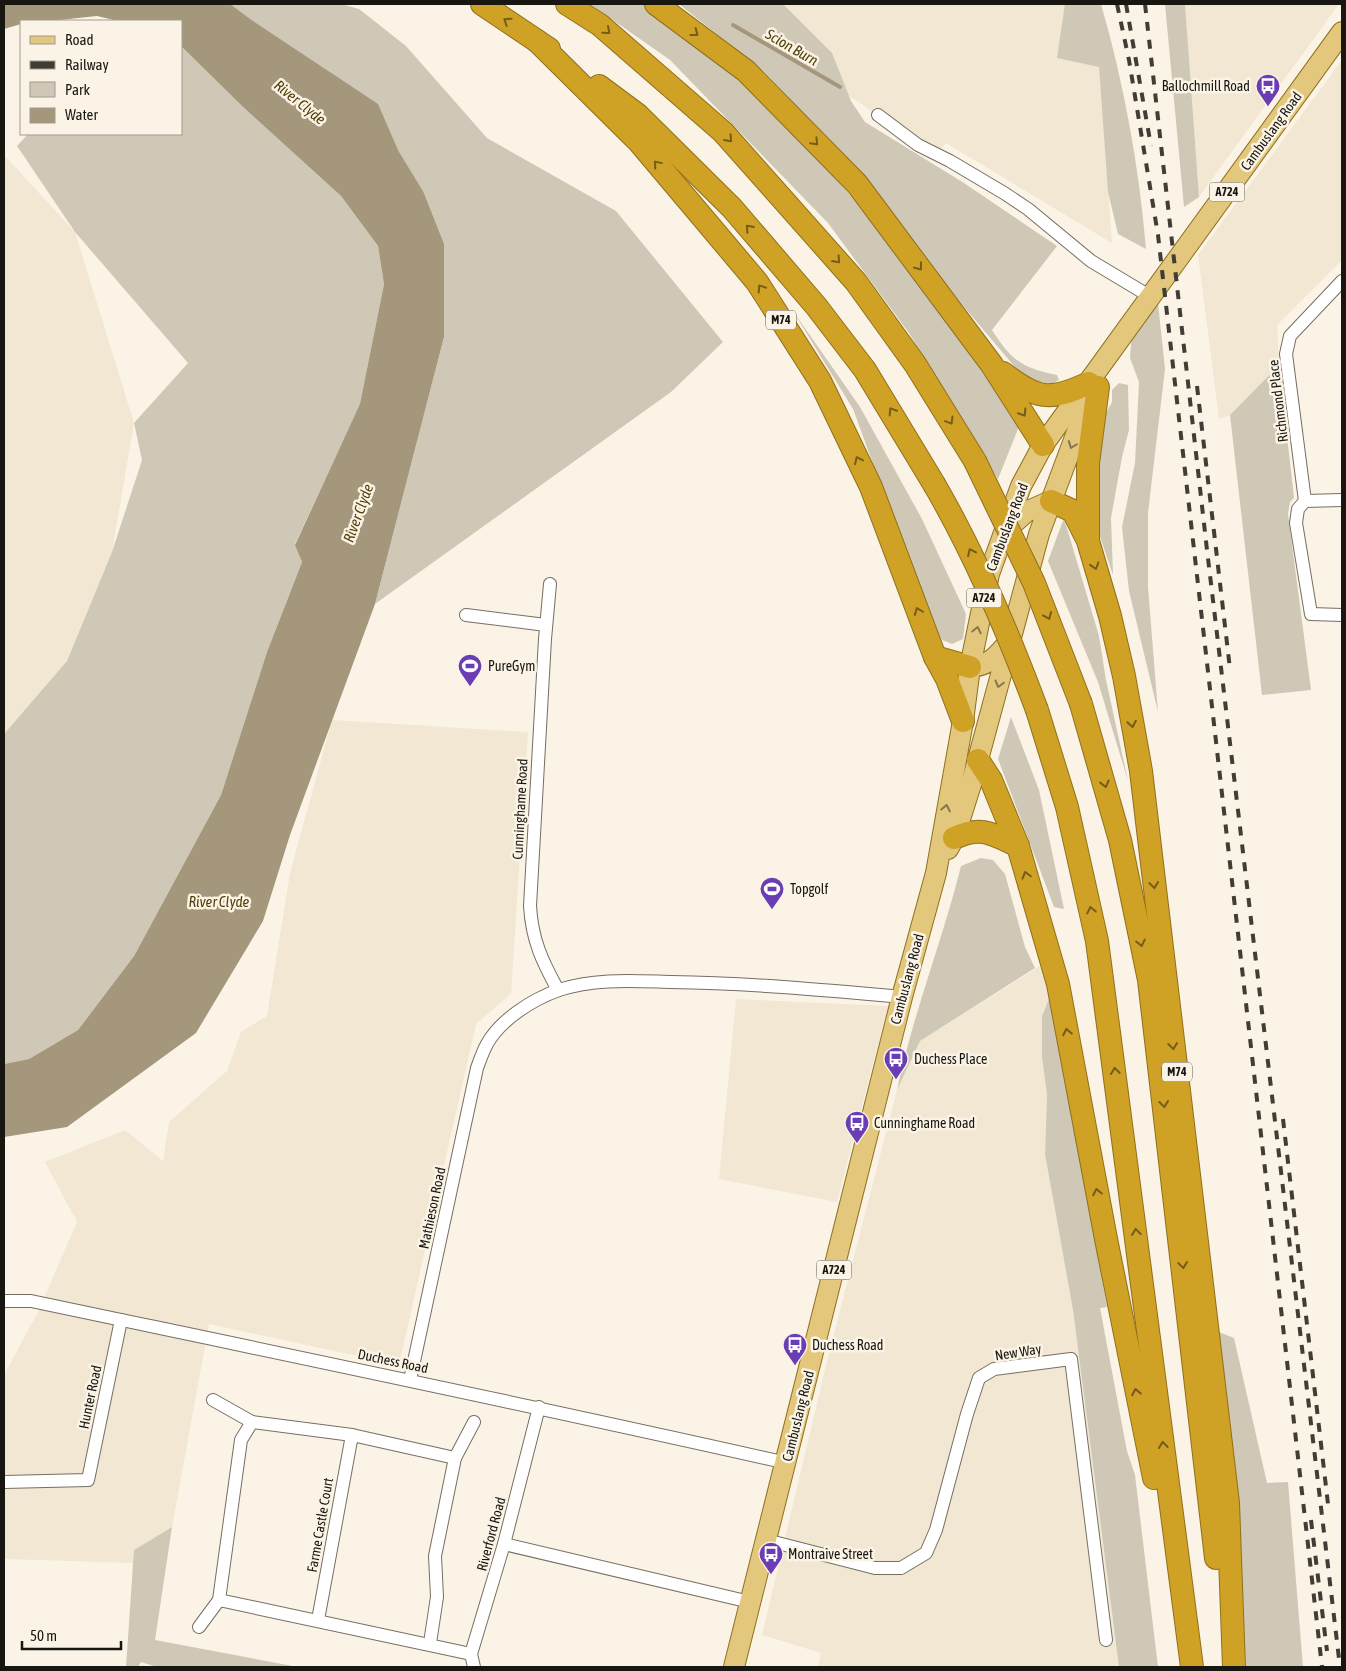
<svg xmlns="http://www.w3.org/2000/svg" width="1346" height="1671" viewBox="0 0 1346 1671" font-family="'Asap Condensed',sans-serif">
  <rect width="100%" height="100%" fill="#fbf4e6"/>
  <g fill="#f1e7d2">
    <polygon points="715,4 1074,4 1098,50 1112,243 946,143 936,155"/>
    <polygon points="1185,4 1339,4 1199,197 1188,52"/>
    <polygon points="1342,60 1342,260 1277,325 1279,365 1230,415 1219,419 1198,255"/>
    <polygon points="4,155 75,232 134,423 112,552 67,661 4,734"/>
    <polygon points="332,720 528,732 511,994 476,1024 399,1365 209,1324 172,1527 134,1550 135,1563 4,1559 4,1375 37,1314 77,1222 45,1162 125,1130 163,1161 169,1122 227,1071 241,1032 267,1016 290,873"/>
    <polygon points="1040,966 1051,994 1042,1016 1042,1057 1047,1095 1045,1154 1073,1310 1119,1667 818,1667 821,1653 762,1635 828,1357 897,1090 920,1041"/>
    <polygon points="736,999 888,1006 837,1202 719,1179"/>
  </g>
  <g fill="#d0c8b6">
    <polygon points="230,4 341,4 359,9 406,46 487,138 616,211 723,342 671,392 375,604 444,337 423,191 398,150"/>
    <polygon points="590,4 646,4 740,74 817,154 893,249 1020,424 998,479 909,333 828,223 670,60"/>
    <path d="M679 4H783L832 53 851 101 865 122 964 183 1057 246 992 330C1011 360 1022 368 1057 375L1059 380 1051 384 1025 379 915 249 858 171 764 72Z"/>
    <path d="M1065 4H1101C1124 84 1139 166 1146 249L1118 234 1108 192 1099 67 1057 58Z"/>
    <polygon points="1165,4 1185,4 1199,197 1184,207"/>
    <polygon points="181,46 242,106 341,196 378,246 384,284 360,405 295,544 302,562 267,652 221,795 134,956 78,1030 29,1059 4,1064 4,734 67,661 112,552 142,460 134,423 188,363 75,232 17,146 28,134 181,134"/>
    <polygon points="1158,303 1165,369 1148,513 1148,587 1158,712 1129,591 1122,527 1135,463 1139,382 1130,358 1132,331"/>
    <polygon points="793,311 860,407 922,519 966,614 963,639 952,644 942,640 929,617 853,409"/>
    <polygon points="1279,365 1294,498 1290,502 1288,514 1311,690 1262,695 1230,415"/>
    <polygon points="1119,383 1128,385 1129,430 1122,457 1111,518 1113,575 1094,519 1097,430 1112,402 1112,390"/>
    <polygon points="1064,518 1099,636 1106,680 1128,781 1098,682 1048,561"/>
    <polygon points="1011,717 1039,790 1064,909 1054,907 998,759"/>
    <path d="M981 858 993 860 1005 874 1025 947 1035 968 920 1041 897 1090C913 1014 942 942 961 866Z"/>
    <polygon points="1051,994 1107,1307 1100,1308 1127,1451 1135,1475 1158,1667 1119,1667 1073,1310 1045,1154 1047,1095 1042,1057 1042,1016"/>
    <polygon points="1219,1332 1234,1338 1267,1483 1288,1482 1303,1667 1246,1667"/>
    <polygon points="172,1527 155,1640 298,1667 157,1667 141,1662 138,1667 126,1667 134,1550"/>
  </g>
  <polygon fill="#a4977b" points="4,4 230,4 250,19 378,104 398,150 423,191 444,244 444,337 375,604 290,835 263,921 196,1033 67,1127 4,1137 4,1064 29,1059 78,1030 134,956 221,795 267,652 302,562 295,545 360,404 384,284 378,246 341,196 242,106 181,46 181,21 118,21 97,16 50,21 21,21 21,24 4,29"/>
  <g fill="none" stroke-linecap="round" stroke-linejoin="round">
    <polyline stroke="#a4977b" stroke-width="4" points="733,25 840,87"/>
    <defs>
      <g id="street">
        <polyline points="878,115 918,145 950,161 1004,193 1028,209 1091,261 1151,297"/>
        <polyline points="1342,281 1290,336 1286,354 1305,501 1342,500"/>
        <polyline points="1305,501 1298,509 1296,523 1311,614 1342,615"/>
        <path d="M550 584 545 639 530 906C532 940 542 961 558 990"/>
        <polyline points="466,615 546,625"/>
        <path d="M4 1301H31C283 1354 535 1406 787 1463"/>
        <path d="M410 1380 477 1068C480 1060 483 1051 487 1044 500 1020 533 999 559 990 595 978 634 981 671 982 748 983 825 990 902 997"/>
        <polyline points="213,1400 252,1422"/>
        <polyline points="4,1482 88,1480 121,1320"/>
        <polyline points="766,1540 875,1568 901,1568 926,1553 936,1530 967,1414 979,1378 994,1369 1071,1359 1106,1640"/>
        <polyline points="504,1544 750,1602"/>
        <polyline points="219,1600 241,1440 252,1422 352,1435"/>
        <polyline points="318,1620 352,1435 455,1458"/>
        <polyline points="199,1627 219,1600 471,1654"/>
        <polyline points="430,1643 437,1597 435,1556 455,1458 474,1422"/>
        <polyline points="474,1667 471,1654 504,1544 539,1407"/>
      </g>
      <g id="primary">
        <polyline points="1006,530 1026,512 1051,501"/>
        <path d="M970 667C989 666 997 656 1009 642"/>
        <polyline points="948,849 954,838 973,778 1039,534 1081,421 1095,395"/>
        <polyline points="734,1667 902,997 936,873 963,721 970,667 989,574 1021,486 1043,445 1342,32"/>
      </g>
      <g id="highway">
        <polyline points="482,4 549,49"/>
        <polyline points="567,4 600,25 723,132 856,282 915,364 975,461"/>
        <polyline points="656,4 746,71 857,184 992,365 1043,445"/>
        <polyline points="537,41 639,142 757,282 820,381 871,487 935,657 947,679 963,721"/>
        <polyline points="599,86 638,115 732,208 816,306 865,370 934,484"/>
        <path d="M1003 373C1037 399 1049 402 1089 383"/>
        <polyline points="1051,501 1073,511 1088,541 1110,616 1124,676 1141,771 1228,1503 1234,1667"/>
        <polyline points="1088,538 1088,463 1098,387"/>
        <polyline points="935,657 970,667"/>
        <polyline points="1081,704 1120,840 1149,980 1216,1558"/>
        <polyline points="1037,710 1067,807 1097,941 1192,1667"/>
        <polyline points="978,760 991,780 1018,846 1058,984 1106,1239 1154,1478"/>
        <path d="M954 838C982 825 993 834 1018 846"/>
      </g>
    </defs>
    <use href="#street" stroke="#756f63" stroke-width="14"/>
    <use href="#primary" stroke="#8f701d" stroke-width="22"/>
    <use href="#highway" stroke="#8f701d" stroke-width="24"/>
    <use href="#street" stroke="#fff" stroke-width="12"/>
    <use href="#primary" stroke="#e2c77c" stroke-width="20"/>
    <use href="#highway" stroke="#cfa124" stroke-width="22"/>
    <g stroke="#3f3d36" stroke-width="4" stroke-dasharray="9 9" stroke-linecap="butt">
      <polyline points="1117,4 1129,60 1158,235 1322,1667"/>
      <polyline points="1126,4 1151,146"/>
      <polyline points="1145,4 1207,550 1340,1667"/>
      <polyline points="1197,386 1230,669"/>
      <polyline points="1283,1119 1328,1504"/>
      <polyline points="1311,1520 1327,1651"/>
    </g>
    <defs>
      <g id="highway-bridge">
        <polyline points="975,461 1034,583 1081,704"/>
        <path d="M934 484C976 556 1008 632 1037 710"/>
      </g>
    </defs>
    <use href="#highway-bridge" stroke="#8f701d" stroke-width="24" stroke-linecap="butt"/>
    <use href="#highway-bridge" stroke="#cfa124" stroke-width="22"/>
  </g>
  <defs><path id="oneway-chevron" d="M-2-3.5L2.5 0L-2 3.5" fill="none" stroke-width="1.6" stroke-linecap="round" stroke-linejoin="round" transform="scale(1.25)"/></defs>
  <g stroke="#745c1a">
    <use href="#oneway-chevron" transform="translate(507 21) rotate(-146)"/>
    <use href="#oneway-chevron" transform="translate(607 31) rotate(41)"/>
    <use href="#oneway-chevron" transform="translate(695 33) rotate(37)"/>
    <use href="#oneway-chevron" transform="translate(729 139) rotate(48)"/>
    <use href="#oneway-chevron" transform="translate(815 142) rotate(46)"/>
    <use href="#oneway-chevron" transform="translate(657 164) rotate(-130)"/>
    <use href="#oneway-chevron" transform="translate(749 228) rotate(-131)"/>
    <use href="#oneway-chevron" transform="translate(837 260) rotate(48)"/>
    <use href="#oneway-chevron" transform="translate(919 267) rotate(53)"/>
    <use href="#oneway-chevron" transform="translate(761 288) rotate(-123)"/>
    <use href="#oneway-chevron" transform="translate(892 411) rotate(-122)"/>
    <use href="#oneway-chevron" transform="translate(1023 413) rotate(58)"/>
    <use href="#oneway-chevron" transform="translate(950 421) rotate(59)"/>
    <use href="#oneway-chevron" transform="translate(858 460) rotate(-115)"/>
    <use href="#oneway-chevron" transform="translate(971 552) rotate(-115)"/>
    <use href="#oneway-chevron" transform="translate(1095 566) rotate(73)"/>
    <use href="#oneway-chevron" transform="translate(918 611) rotate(-111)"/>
    <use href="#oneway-chevron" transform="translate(1048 616) rotate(67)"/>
    <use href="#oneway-chevron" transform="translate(1132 724) rotate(80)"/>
    <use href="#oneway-chevron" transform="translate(1105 784) rotate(76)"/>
    <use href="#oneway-chevron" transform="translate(1026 875) rotate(-106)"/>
    <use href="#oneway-chevron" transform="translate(1154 885) rotate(83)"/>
    <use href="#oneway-chevron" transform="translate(1091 910) rotate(-102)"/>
    <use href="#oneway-chevron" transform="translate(1141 943) rotate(78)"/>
    <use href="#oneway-chevron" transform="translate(1067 1032) rotate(-101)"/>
    <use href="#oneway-chevron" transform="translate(1173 1046) rotate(83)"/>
    <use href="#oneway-chevron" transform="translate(1115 1071) rotate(-97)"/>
    <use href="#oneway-chevron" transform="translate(1164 1104) rotate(83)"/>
    <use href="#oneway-chevron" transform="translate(1097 1192) rotate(-101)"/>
    <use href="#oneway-chevron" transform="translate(1136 1232) rotate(-97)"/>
    <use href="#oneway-chevron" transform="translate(1183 1265) rotate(83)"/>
    <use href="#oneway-chevron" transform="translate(1136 1392) rotate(-101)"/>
    <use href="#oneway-chevron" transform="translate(1163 1445) rotate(-97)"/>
  </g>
  <g stroke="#87774c">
    <use href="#oneway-chevron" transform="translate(1072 445) rotate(111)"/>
    <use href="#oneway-chevron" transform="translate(977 630) rotate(-78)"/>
    <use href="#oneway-chevron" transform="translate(999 684) rotate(105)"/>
    <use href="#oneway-chevron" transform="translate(946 808) rotate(-79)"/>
  </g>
  <defs>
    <symbol id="bus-pin" viewBox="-11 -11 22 30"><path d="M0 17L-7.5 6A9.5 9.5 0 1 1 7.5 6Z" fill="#6a3db5" stroke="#fbf4e6"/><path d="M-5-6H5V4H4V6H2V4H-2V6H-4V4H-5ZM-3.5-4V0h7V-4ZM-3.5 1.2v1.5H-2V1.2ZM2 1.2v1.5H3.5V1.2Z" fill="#fff"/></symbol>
    <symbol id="stadium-pin" viewBox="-11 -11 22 30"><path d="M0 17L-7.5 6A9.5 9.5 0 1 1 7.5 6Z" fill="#6a3db5" stroke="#fbf4e6"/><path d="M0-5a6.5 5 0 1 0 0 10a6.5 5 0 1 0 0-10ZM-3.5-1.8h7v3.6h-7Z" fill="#fff"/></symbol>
  </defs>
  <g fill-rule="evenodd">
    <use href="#bus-pin" x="1254" y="72" width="28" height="38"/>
    <use href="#stadium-pin" x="456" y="652" width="28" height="38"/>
    <use href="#stadium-pin" x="758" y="875" width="28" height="38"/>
    <use href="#bus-pin" x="882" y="1045" width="28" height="38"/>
    <use href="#bus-pin" x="843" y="1109" width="28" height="38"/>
    <use href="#bus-pin" x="781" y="1331" width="28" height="38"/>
    <use href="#bus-pin" x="757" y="1540" width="28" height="38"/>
  </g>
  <g text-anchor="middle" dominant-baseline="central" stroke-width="5" stroke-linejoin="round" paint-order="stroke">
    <g fill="#fbf4e6" stroke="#5c5951" stroke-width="1">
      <rect x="1209.5" y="182.5" width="35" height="19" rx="4"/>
      <rect x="766" y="310.5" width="30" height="19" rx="4"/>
      <rect x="966.5" y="588.5" width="35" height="19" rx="4"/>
      <rect x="1162" y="1062.5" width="30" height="19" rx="4"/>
      <rect x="816.5" y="1260.5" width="35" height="19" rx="4"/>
    </g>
    <g font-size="12" font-weight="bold" fill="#181611">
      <text x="1227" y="192">A724</text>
      <text x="781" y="320">M74</text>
      <text x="984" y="598">A724</text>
      <text x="1177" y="1072">M74</text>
      <text x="834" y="1270">A724</text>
    </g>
    <g font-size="14" fill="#181611" stroke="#fbf4e6" text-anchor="start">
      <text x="1250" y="86" text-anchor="end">Ballochmill Road</text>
      <text x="488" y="666">PureGym</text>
      <text x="790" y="889">Topgolf</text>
      <text x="914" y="1059">Duchess Place</text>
      <text x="874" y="1123">Cunninghame Road</text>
      <text x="812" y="1345">Duchess Road</text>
      <text x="788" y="1554">Montraive Street</text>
    </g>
    <g font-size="14" fill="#181611" stroke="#fbf4e6">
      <text transform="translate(1271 131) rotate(-54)">Cambuslang Road</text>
      <text transform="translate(1278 401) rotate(-97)">Richmond Place</text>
      <text transform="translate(1007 527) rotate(-69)">Cambuslang Road</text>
      <text transform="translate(520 809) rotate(-87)">Cunninghame Road</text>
      <text transform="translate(907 979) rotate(-75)">Cambuslang Road</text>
      <text transform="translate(432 1208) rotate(-78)">Mathieson Road</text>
      <text transform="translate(1018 1352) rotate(-9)">New Way</text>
      <text transform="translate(393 1361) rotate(12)">Duchess Road</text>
      <text transform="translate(90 1397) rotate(-78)">Hunter Road</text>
      <text transform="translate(798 1416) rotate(-76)">Cambuslang Road</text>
      <text transform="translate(320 1525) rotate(-80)">Farme Castle Court</text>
      <text transform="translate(491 1534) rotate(-75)">Riverford Road</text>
    </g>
    <g font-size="15" font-style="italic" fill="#533e08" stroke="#fbf4e6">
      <text transform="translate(792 47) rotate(30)">Scion Burn</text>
      <text transform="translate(300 102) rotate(39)">River Clyde</text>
      <text transform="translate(358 513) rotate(-70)">River Clyde</text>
      <text x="219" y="901">River Clyde</text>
    </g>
  </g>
  <rect width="1346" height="1671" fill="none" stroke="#181611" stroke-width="10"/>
  <rect x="20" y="20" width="162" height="115" fill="#fbf4e6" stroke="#a09b91"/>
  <rect x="30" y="36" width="25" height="8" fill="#e2c77c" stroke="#a09b91"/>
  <text x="65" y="45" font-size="15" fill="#181611">Road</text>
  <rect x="30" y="61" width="25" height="8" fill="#3f3d36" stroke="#a09b91"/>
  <text x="65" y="70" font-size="15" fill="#181611">Railway</text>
  <rect x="30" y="82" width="25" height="15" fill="#d0c8b6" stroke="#a09b91"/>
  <text x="65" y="95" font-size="15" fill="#181611">Park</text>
  <rect x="30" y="108" width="25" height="15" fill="#a4977b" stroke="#a09b91"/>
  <text x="65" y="120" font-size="15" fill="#181611">Water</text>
  <path d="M22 1641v8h99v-8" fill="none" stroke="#181611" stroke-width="2.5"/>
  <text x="30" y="1641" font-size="15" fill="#181611" stroke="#fbf4e6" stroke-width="4" paint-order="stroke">50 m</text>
</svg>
